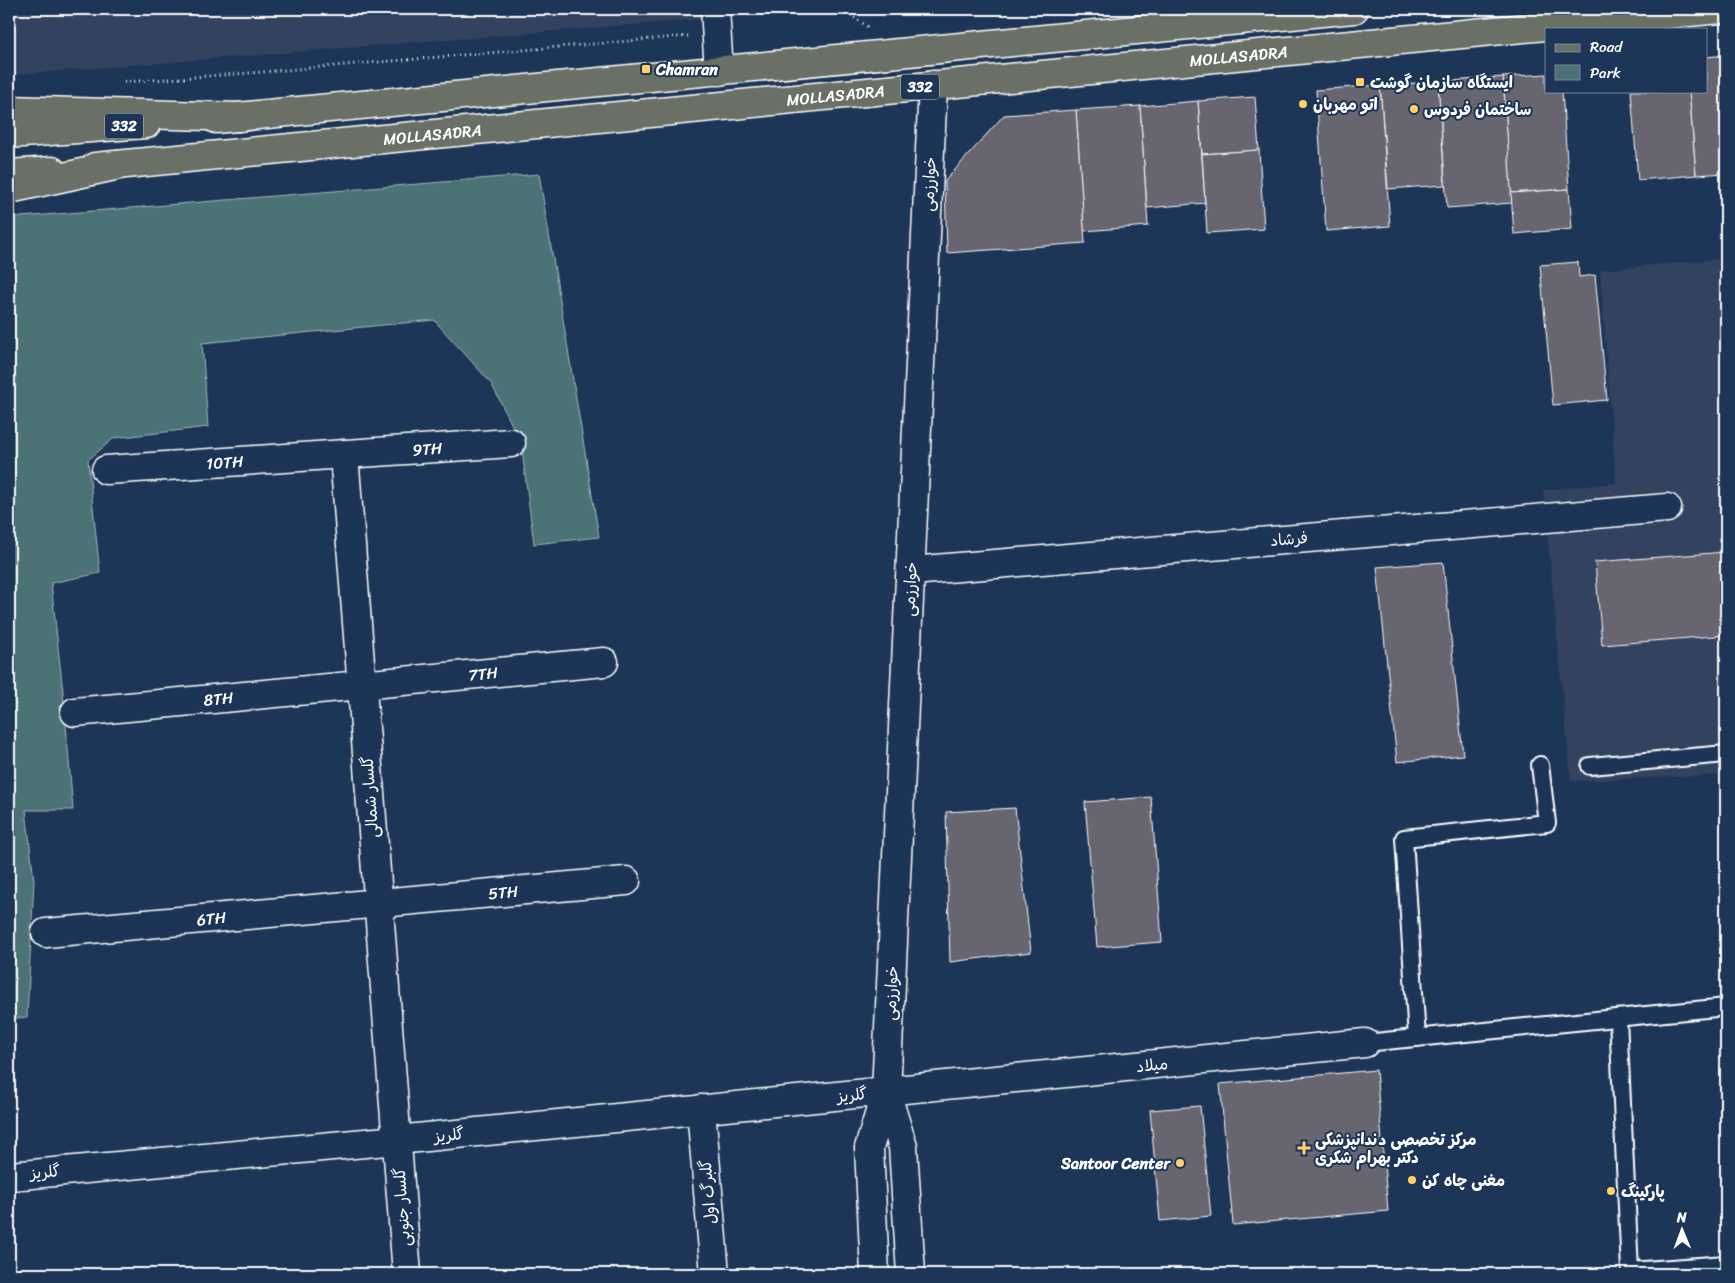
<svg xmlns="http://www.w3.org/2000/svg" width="1735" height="1283" viewBox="0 0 1735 1283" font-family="Sriracha,'Playpen Sans Arabic',sans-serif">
  <rect width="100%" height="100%" fill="#1d3557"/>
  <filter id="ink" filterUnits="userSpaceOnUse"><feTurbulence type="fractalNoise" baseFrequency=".02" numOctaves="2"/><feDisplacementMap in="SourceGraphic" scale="10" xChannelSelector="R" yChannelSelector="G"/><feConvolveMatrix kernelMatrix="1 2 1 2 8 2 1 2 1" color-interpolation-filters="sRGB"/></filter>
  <g filter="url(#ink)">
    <g fill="#33435e">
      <polygon points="9,9 704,9 705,19 9,75"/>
      <polygon points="1726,258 1726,775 1571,781 1543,490 1616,483 1600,270"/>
    </g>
    <polygon fill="#4c7275" stroke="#a6b8ba" points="539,174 599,537 534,544 521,443 491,383 434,320 202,343 208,427 114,438 88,460 100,573 51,583 64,701 73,810 26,810 34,881 27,1017 9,1019 9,218"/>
    <g fill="#666570" stroke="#fff">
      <polygon points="1726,55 1726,173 1696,175 1689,91 1706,91 1706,57"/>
      <polygon points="1546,74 1546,91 1562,91 1569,189 1511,193 1503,77"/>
      <polygon points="1503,77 1512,203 1447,208 1438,82"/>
      <polygon points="1438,82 1445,185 1388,189 1380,85"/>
      <polygon points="1380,85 1390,226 1326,231 1316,90"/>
      <polygon points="1631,91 1689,91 1696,175 1638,180"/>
      <polygon points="1255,97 1259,150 1202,154 1198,101"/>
      <polygon points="1198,101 1205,203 1147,208 1140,106"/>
      <polygon points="1140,106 1148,226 1084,231 1076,110"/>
      <polygon points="1076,110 1085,243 947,253 945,181 1004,115"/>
      <polygon points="1259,150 1264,229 1207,233 1202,154"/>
      <polygon points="1569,189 1572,229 1514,234 1511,193"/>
      <polygon points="1578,262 1579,277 1595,275 1607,400 1553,405 1540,265"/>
      <polygon points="1726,552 1726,635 1602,645 1595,562"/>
      <polygon points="1443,562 1463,755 1397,762 1377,567"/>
      <polygon points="1151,797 1162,942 1097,947 1085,802"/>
      <polygon points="1015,808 1031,952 950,962 946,812"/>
      <polygon points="1376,1070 1388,1211 1233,1225 1220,1084"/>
      <polygon points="1200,1106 1211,1216 1160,1221 1150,1110"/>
    </g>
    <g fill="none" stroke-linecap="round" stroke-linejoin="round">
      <defs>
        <g id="lane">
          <polyline points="1590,766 1726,754"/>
          <polyline points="1618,1018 1630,1271 1726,1264"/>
          <polyline points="1417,1038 1404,838 1547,823 1540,765"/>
          <polyline points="1365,1043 1726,1007"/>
        </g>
        <g id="street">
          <polyline points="715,9 719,71"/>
          <polyline points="344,454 407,1274"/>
          <path id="s1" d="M106 470 511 443"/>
          <polyline points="911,571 1667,508"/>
          <path id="s2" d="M75 712 604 662"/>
          <path id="s3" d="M46 933 626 881"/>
          <polyline points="701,1109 715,1274"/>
          <polyline points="11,1176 397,1140 1365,1043"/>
        </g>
        <g id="secondary">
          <polyline points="886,1092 903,1147 911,1274"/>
          <polyline points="875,1274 869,1148 886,1092 933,85"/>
        </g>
        <g id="primary">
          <polyline points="216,119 1354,9"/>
          <polyline points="9,134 146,124"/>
          <path id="s4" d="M95 167 1720 9"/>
          <polyline points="9,174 52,171"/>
        </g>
        <g id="highway">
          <polyline points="9,110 239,117"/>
          <polyline points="9,189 119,165"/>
        </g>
      </defs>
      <use href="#lane" stroke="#fff" stroke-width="20"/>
      <use href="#street" stroke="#fff" stroke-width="31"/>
      <use href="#secondary" stroke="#fff" stroke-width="31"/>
      <use href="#primary" stroke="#fff" stroke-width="31"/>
      <use href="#highway" stroke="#fff" stroke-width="31"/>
      <g stroke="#fff" stroke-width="3" stroke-dasharray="1 4" stroke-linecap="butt">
        <polyline points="842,9 868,27"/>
        <polyline points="124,82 250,73 688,36"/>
      </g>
      <use href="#lane" stroke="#1d3557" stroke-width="16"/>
      <use href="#street" stroke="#1d3557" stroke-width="28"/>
      <use href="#secondary" stroke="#1d3557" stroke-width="28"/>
      <use href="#primary" stroke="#6b7065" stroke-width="28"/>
      <use href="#highway" stroke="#6b7065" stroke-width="28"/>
    </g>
  </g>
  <g fill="#ffd166" stroke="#1d3557" stroke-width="2">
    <rect x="641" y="64" width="10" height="10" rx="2.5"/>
    <rect x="1355" y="77" width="10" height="10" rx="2.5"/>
    <circle cx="1303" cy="104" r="5"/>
    <circle cx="1414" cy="109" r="5"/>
    <path d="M1301.5 1140.5h5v5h5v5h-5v5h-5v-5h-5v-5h5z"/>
    <circle cx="1180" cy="1163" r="5"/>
    <circle cx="1412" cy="1180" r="5"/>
    <circle cx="1611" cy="1191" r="5"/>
  </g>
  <g text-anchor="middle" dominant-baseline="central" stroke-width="4" stroke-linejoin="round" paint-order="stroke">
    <g fill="#1d3557" stroke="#bbc2cd" stroke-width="1">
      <rect x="901" y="74.5" width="38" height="25" rx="4"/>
      <rect x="105" y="113.5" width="38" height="25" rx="4"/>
    </g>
    <g font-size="15" font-weight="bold" fill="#fff">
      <text x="920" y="87">332</text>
      <text x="124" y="126">332</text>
    </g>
    <g font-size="16" fill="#fff" stroke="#1d3557">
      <text stroke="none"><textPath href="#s4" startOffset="1149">MOLLASADRA</textPath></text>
      <text stroke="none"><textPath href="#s4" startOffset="744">MOLLASADRA</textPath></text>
      <text stroke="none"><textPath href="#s4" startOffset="339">MOLLASADRA</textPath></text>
      <text transform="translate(929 184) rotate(-87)">خوارزمی</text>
      <text stroke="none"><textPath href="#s1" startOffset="322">9TH</textPath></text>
      <text stroke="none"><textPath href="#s1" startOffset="119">10TH</textPath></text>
      <text transform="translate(1289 539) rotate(-5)">فرشاد</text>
      <text transform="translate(910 589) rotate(-87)">خوارزمی</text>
      <text stroke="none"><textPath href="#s2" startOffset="410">7TH</textPath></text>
      <text stroke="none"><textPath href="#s2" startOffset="144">8TH</textPath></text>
      <text transform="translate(370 797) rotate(-94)">گلسار شمالی</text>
      <text stroke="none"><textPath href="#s3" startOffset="459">5TH</textPath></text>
      <text stroke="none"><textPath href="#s3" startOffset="166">6TH</textPath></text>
      <text transform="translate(891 993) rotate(-87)">خوارزمی</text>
      <text transform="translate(1152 1065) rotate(-6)">میلاد</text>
      <text transform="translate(852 1095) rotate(-6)">گلریز</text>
      <text transform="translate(449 1135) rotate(-6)">گلریز</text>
      <text transform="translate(45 1172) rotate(-5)">گلریز</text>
      <text transform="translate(708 1192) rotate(-95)">گلبرگ اول</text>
      <text transform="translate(402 1207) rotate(-94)">گلسار جنوبی</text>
    </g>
    <g font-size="16" font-weight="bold" fill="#fff" stroke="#1d3557" text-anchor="start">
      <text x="656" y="69">Chamran</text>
      <text x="1370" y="82">ایستگاه سازمان گوشت</text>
      <text x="1313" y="104">اتو مهربان</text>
      <text x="1424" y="109">ساختمان فردوس</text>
      <text x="1315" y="1139">مرکز تخصصی دندانپزشکی<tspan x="1315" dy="18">دکتر بهرام شکری</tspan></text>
      <text x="1170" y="1163" text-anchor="end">Santoor Center</text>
      <text x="1422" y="1180">مغنی چاه کن</text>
      <text x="1621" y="1191">پارکینگ</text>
    </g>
  </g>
  <rect width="1735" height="1283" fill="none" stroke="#1d3557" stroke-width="30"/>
  <rect x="15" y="15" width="1705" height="1253" fill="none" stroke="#fff" stroke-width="2" filter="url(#ink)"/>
  <rect x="1545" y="28" width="162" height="65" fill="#1d3557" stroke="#77869a"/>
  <rect x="1555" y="44" width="25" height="8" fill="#6b7065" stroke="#77869a"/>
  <text x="1590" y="52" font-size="15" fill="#ffffff">Road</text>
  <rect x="1555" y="65" width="25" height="15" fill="#4c7275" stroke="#77869a"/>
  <text x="1590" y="78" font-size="15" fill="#ffffff">Park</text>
  <g transform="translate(1682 1230) rotate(359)" stroke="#1d3557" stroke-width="4" paint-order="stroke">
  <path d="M0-4L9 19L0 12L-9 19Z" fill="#ffffff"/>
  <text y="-8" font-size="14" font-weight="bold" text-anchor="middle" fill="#ffffff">N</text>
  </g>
</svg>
